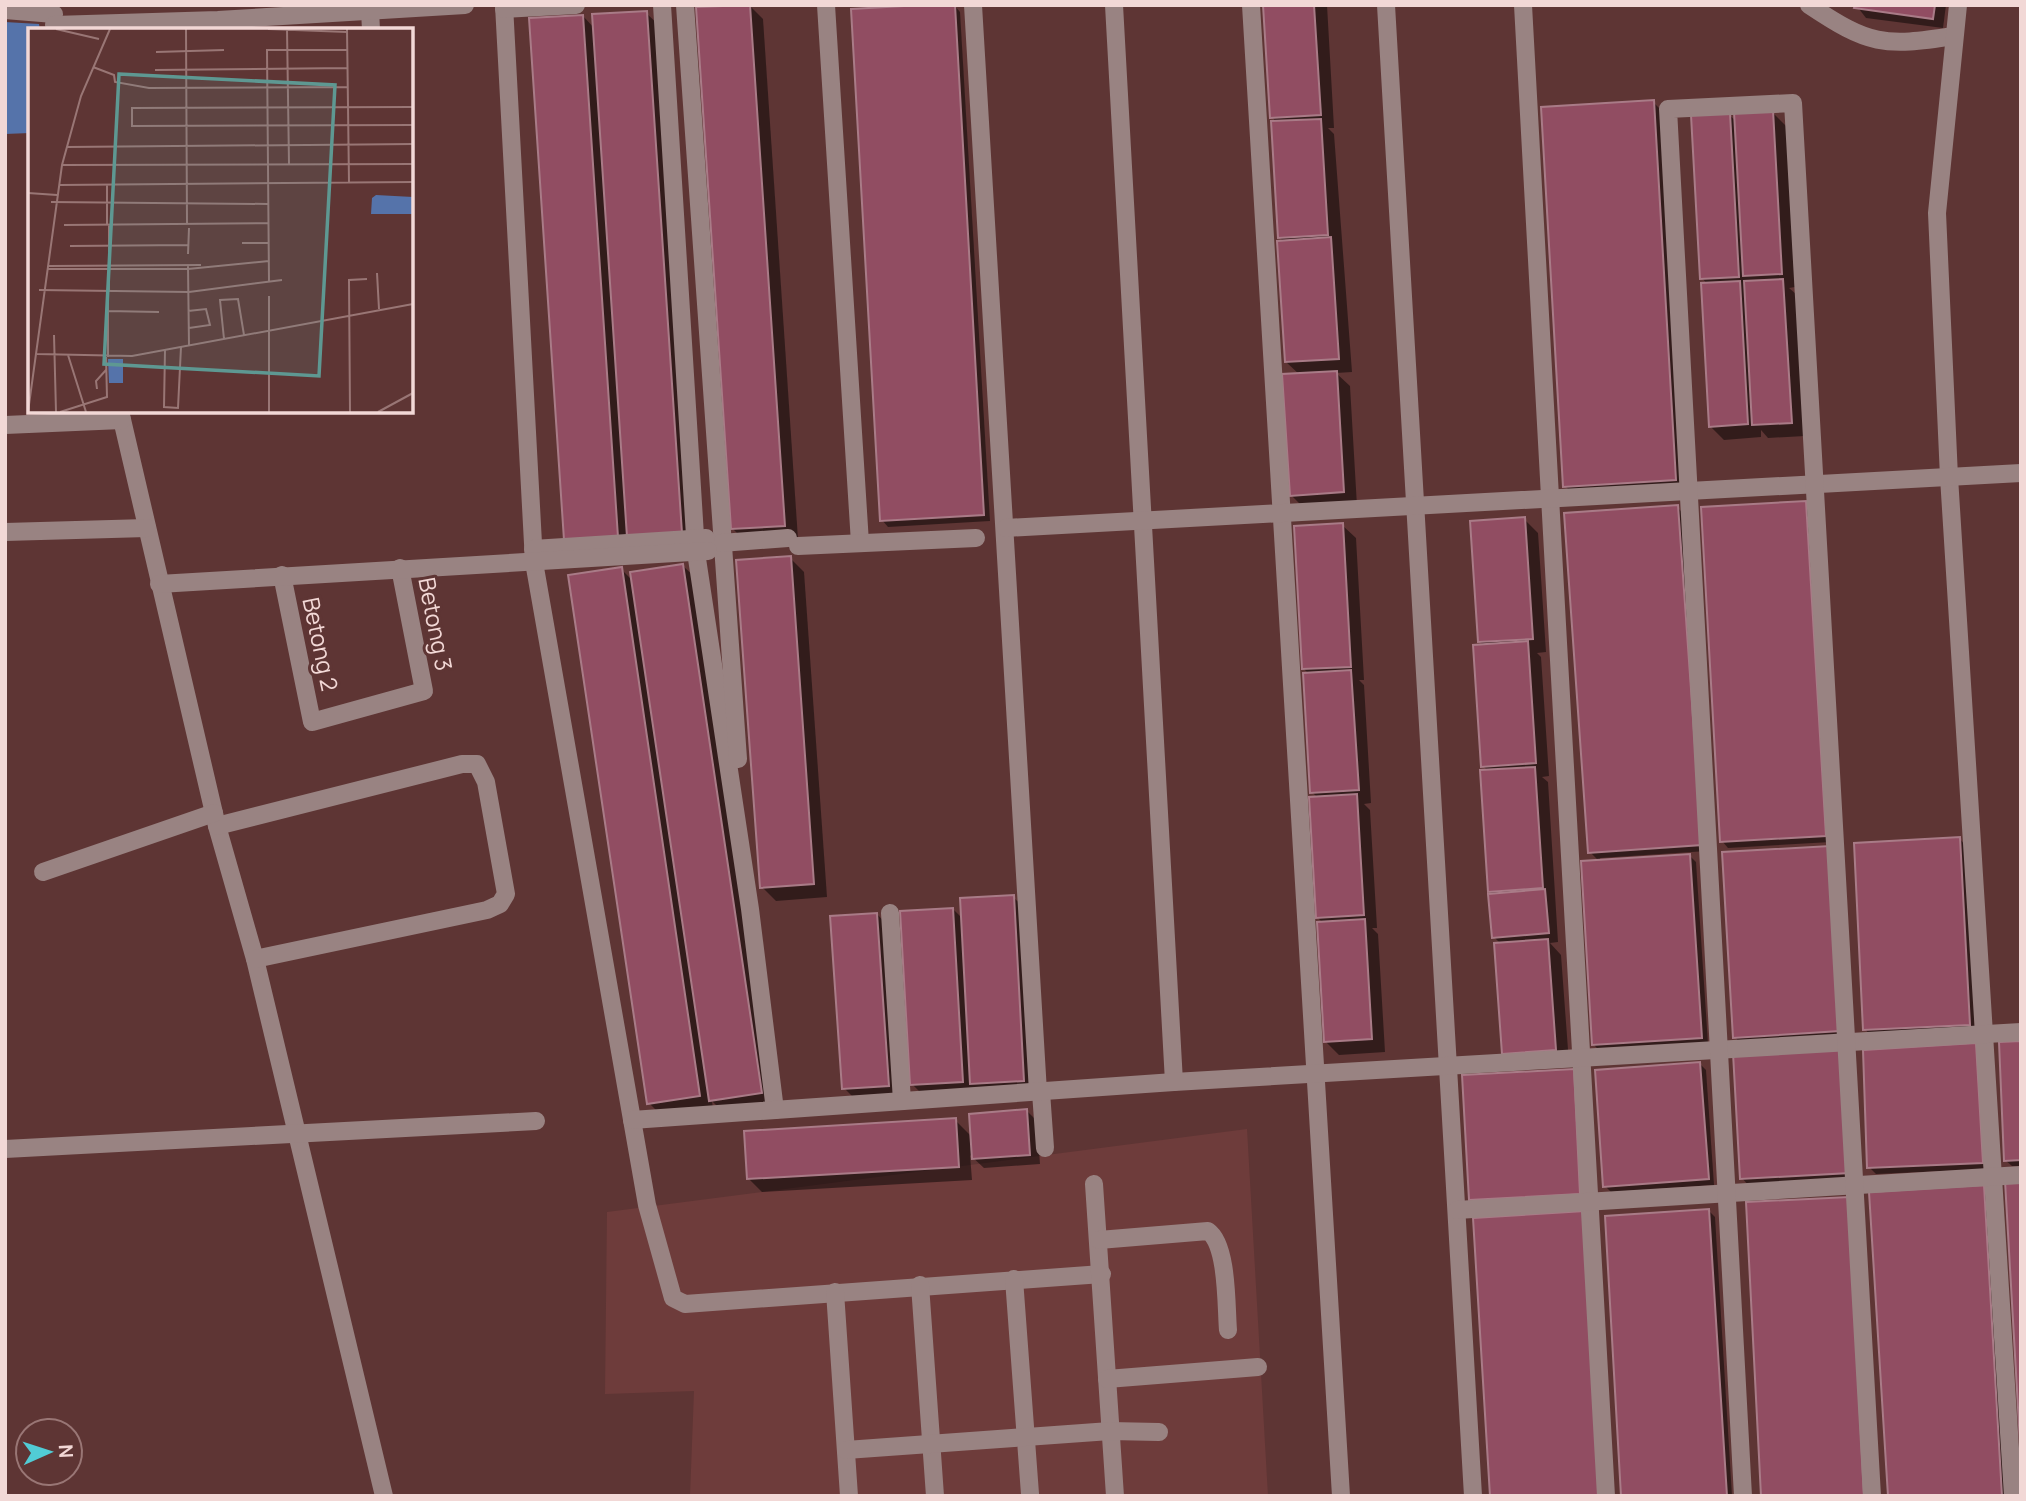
<svg xmlns="http://www.w3.org/2000/svg" width="2026" height="1501" viewBox="0 0 2026 1501" font-family="Manrope,sans-serif">
  <rect width="100%" height="100%" fill="#5e3534"/>
  <polygon fill="#6e3c3b" points="1247,1129 1268,1496 690,1496 694,1391 605,1394 607,1212"/>
  <polygon fill="#5573aa" points="5,22 39,24 40,30 30,30 30,133 5,134"/>
  <g fill="#0007">
    <polygon points="749,5 763,19 798,539 746,542 732,528"/>
    <polygon points="954,5 960,12 990,521 888,527 882,520"/>
    <polygon points="1265,5 1327,5 1334,128 1328,128 1334,134 1352,372 1336,373 1350,386 1357,506 1305,509 1291,495 1300,375 1286,362 1284,242 1280,238 1277,123 1272,117"/>
    <polygon points="1856,5 1946,5 1943,28 1866,18"/>
    <polygon points="646,13 660,26 694,546 579,553 583,16 595,29"/>
    <polygon points="1653,102 1660,109 1682,486 1571,492 1565,486"/>
    <polygon points="1772,112 1786,126 1795,287 1789,288 1796,294 1805,436 1768,438 1761,430 1761,437 1724,440 1710,426 1708,285 1702,278 1729,115 1736,121"/>
    <polygon points="1806,503 1812,510 1831,842 1728,848 1722,841"/>
    <polygon points="1677,507 1683,513 1707,851 1600,858 1601,862 1690,856 1696,862 1708,1044 1600,1051 1594,1045 1600,862 1590,852"/>
    <polygon points="1524,519 1538,533 1546,652 1537,653 1541,657 1549,776 1542,777 1548,782 1558,942 1550,943 1561,955 1569,1063 1504,1053 1501,944 1494,937 1493,895 1489,891 1488,771 1483,766 1484,646 1480,642"/>
    <polygon points="1342,525 1356,538 1364,680 1359,680 1364,685 1371,803 1364,804 1370,810 1377,928 1372,928 1378,934 1385,1052 1339,1055 1325,1041 1323,923 1317,917 1318,798 1312,792 1309,674 1304,669"/>
    <polygon points="790,558 804,572 827,897 776,901 762,887"/>
    <polygon points="683,566 697,579 775,1106 724,1113 712,1101 713,1109 662,1116 649,1103 621,569 633,581"/>
    <polygon points="1960,839 1966,846 1975,1030 1871,1036 1865,1029"/>
    <polygon points="1829,848 1846,1037 1741,1044 1735,1037"/>
    <polygon points="1013,897 1027,910 1037,1094 986,1097 976,1087 976,1095 925,1097 912,1084 953,909 963,919"/>
    <polygon points="877,914 890,928 902,1099 858,1102 844,1088"/>
    <polygon points="2021,1043 2021,1166 2012,1166 2005,1160"/>
    <polygon points="1975,1045 1989,1169 1876,1174 1869,1167"/>
    <polygon points="1735,1054 1856,1179 1748,1185 1742,1178"/>
    <polygon points="1700,1064 1706,1070 1714,1185 1611,1192 1605,1186"/>
    <polygon points="1027,1111 1037,1121 1040,1164 984,1168 970,1155 972,1180 762,1192 748,1178 955,1120 972,1137"/>
    <polygon points="1983,1187 1989,1193 2007,1496 1889,1496"/>
    <polygon points="1709,1211 1715,1217 1732,1496 1623,1496"/>
  </g>
  <g fill="#914d62" stroke="#a97b87" stroke-width="2">
    <polygon points="750,5 785,526 731,529 696,7"/>
    <polygon points="922,5 955,5 984,515 880,521 851,9"/>
    <polygon points="1263,5 1314,5 1321,115 1270,118"/>
    <polygon points="1855,5 1935,5 1933,19 1854,8"/>
    <polygon points="647,11 682,533 627,537 592,14"/>
    <polygon points="583,15 618,537 564,540 529,18"/>
    <polygon points="1654,100 1676,480 1563,487 1541,107"/>
    <polygon points="1773,110 1782,274 1743,276 1734,112"/>
    <polygon points="1730,113 1739,277 1700,279 1691,115"/>
    <polygon points="1321,119 1328,235 1278,238 1271,121"/>
    <polygon points="1331,237 1339,359 1285,362 1277,241"/>
    <polygon points="1783,279 1792,423 1752,425 1744,281"/>
    <polygon points="1740,281 1748,424 1709,427 1701,283"/>
    <polygon points="1337,371 1344,492 1290,496 1282,374"/>
    <polygon points="1806,501 1826,836 1720,842 1701,507"/>
    <polygon points="1678,505 1702,845 1588,853 1564,513"/>
    <polygon points="1525,517 1533,639 1478,642 1470,521"/>
    <polygon points="1343,523 1351,667 1302,669 1294,526"/>
    <polygon points="791,556 814,884 760,888 736,560"/>
    <polygon points="683,564 762,1093 709,1101 630,572"/>
    <polygon points="622,567 700,1096 647,1104 568,575"/>
    <polygon points="1528,641 1536,763 1481,767 1473,645"/>
    <polygon points="1351,670 1359,790 1310,793 1303,673"/>
    <polygon points="1535,767 1543,888 1488,892 1480,770"/>
    <polygon points="1357,794 1364,915 1316,918 1309,797"/>
    <polygon points="1960,837 1970,1025 1863,1030 1854,843"/>
    <polygon points="1830,846 1840,1031 1733,1038 1722,852"/>
    <polygon points="1690,854 1702,1038 1592,1045 1581,861"/>
    <polygon points="1545,889 1549,933 1492,938 1488,894"/>
    <polygon points="1014,895 1024,1081 970,1084 960,898"/>
    <polygon points="953,908 963,1082 910,1085 900,911"/>
    <polygon points="877,913 889,1086 842,1089 830,916"/>
    <polygon points="1365,919 1372,1039 1324,1042 1317,922"/>
    <polygon points="1548,939 1556,1050 1502,1054 1494,943"/>
    <polygon points="2021,1041 2021,1160 2004,1161 1999,1042"/>
    <polygon points="1976,1043 1983,1163 1867,1168 1863,1050"/>
    <polygon points="1843,1046 1850,1173 1740,1179 1733,1053"/>
    <polygon points="1700,1062 1709,1179 1603,1187 1595,1070"/>
    <polygon points="1574,1069 1580,1194 1469,1200 1462,1075"/>
    <polygon points="1027,1109 1030,1155 972,1159 969,1114"/>
    <polygon points="956,1118 959,1167 747,1179 744,1131"/>
    <polygon points="2021,1180 2021,1460 2005,1181"/>
    <polygon points="1984,1185 2002,1496 1888,1496 1869,1192"/>
    <polygon points="1849,1197 1864,1496 1761,1496 1746,1202"/>
    <polygon points="1709,1209 1727,1496 1621,1496 1605,1216"/>
    <polygon points="1585,1211 1602,1496 1490,1496 1473,1218"/>
  </g>
  <g fill="none" stroke-linecap="round" stroke-linejoin="round">
    <g stroke="#998382" stroke-width="18">
      <polyline points="504,5 534,562 647,1205 673,1298 685,1304 1102,1274"/>
      <polyline points="662,5 696,552 750,909 775,1110"/>
      <polyline points="685,5 738,759"/>
      <polyline points="826,5 860,543"/>
      <polyline points="973,5 1038,1092"/>
      <polyline points="1114,5 1174,1082"/>
      <polyline points="1251,5 1341,1496"/>
      <polyline points="1386,5 1473,1496"/>
      <path d="M1523 5C1552 502 1575 999 1606 1496"/>
      <path d="M1809 5C1869 45 1883 47 1954 36"/>
      <polyline points="1958,5 1937,213 1949,477 2013,1496"/>
      <polyline points="504,9 576,5"/>
      <polyline points="5,10 54,14"/>
      <polyline points="370,10 371,30"/>
      <polyline points="54,25 218,20 465,5"/>
      <polyline points="120,411 217,826 255,959 384,1496"/>
      <polyline points="5,425 122,420"/>
      <polyline points="1006,528 2021,473"/>
      <polyline points="5,532 147,528"/>
      <polyline points="721,543 788,538"/>
      <polyline points="798,546 976,538"/>
      <polyline points="533,549 706,538"/>
      <polyline points="282,575 312,722 424,691 400,568"/>
      <polyline points="159,584 708,551"/>
      <polyline points="217,826 462,764 477,764 486,782 506,894 500,904 487,910 255,959"/>
      <polyline points="43,872 214,813"/>
      <polyline points="890,913 902,1101"/>
      <polyline points="1041,1092 1045,1148"/>
      <polyline points="632,1120 1174,1082 2021,1032"/>
      <polyline points="5,1149 536,1121"/>
      <polyline points="1094,1184 1115,1496"/>
      <polyline points="1457,1210 2021,1175"/>
      <path d="M1099 1240 1208 1231C1228 1245 1226 1307 1228 1330"/>
      <polyline points="1014,1279 1030,1494"/>
      <polyline points="920,1285 935,1496"/>
      <polyline points="835,1292 849,1496"/>
      <polyline points="1107,1379 1258,1367"/>
      <polyline points="846,1450 1110,1431 1159,1432"/>
      <polyline points="1743,1496 1668,109 1793,103 1872,1496"/>
    </g>
  </g>
  <g text-anchor="middle" dominant-baseline="central" stroke-width="6" stroke-linejoin="round" paint-order="stroke">
    <g font-size="23" fill="#f2d8d6" stroke="#5e3534">
      <text transform="translate(436 624) rotate(79)">Betong 3</text>
      <text transform="translate(321 644) rotate(78)">Betong 2</text>
    </g>
  </g>
  <g transform="translate(28 28)">
    <rect width="385" height="385" fill="#5e3534"/>
    <path d="M348 167 385 169V186H343L344 170ZM80 331H95V355H81Z" fill="#5573aa"/>
    <path fill="none" stroke="#997675" stroke-width="2" d="M28 1 71 11M158 1 159 196M240 1 319 4M259 1 261 136M319 1 321 155M128 24 196 22M65 39 86 47 87 54 121 60 320 59M127 42 320 40M385 79 104 80V98L385 97M39 119 385 116M34 137 385 136M32 157 385 154M79 157V197M0 165 29 167M23 174 240 176M36 197 241 195M214 215H241M42 218 160 217M81 224V197M160 226 161 200M21 238 173 237M160 238 161 318M81 240V264M19 241H160L241 233M349 245 351 281M241 254 239 22H319M11 262 161 264 254 252M241 268V384M80 283 131 284M160 283 178 281 182 297 161 300M26 307 28 384M196 311 192 272 210 271 216 307M137 322 136 379 150 380 153 319M9 326 104 328 385 276M40 327 58 384M80 329V264M69 361 68 353 78 342M0 384 34 137 53 68 82 1M32 384 79 369 78 329M322 384 321 252 339 251M350 384 385 365"/>
    <path fill="#5e9892" fill-opacity="0.15" stroke="#5e9892" stroke-width="3.5" d="M91 46 307 57 291 348 76 336Z"/>
    <rect width="385" height="385" fill="none" stroke="#f2d8d6" stroke-width="3.5"/>
  </g>
  <rect width="2026" height="1501" fill="none" stroke="#f2d8d6" stroke-width="14"/>
  <g transform="translate(49 1452) rotate(87)"><circle r="33" fill="#5e3534" stroke="#997675" stroke-width="2"/>
  <path d="M0-5L12 26L0 18L-12 26Z" fill="#51ccd5"/>
  <text y="-10" font-size="19" font-weight="bold" text-anchor="middle" fill="#f2d8d6">N</text>
  </g>
</svg>
